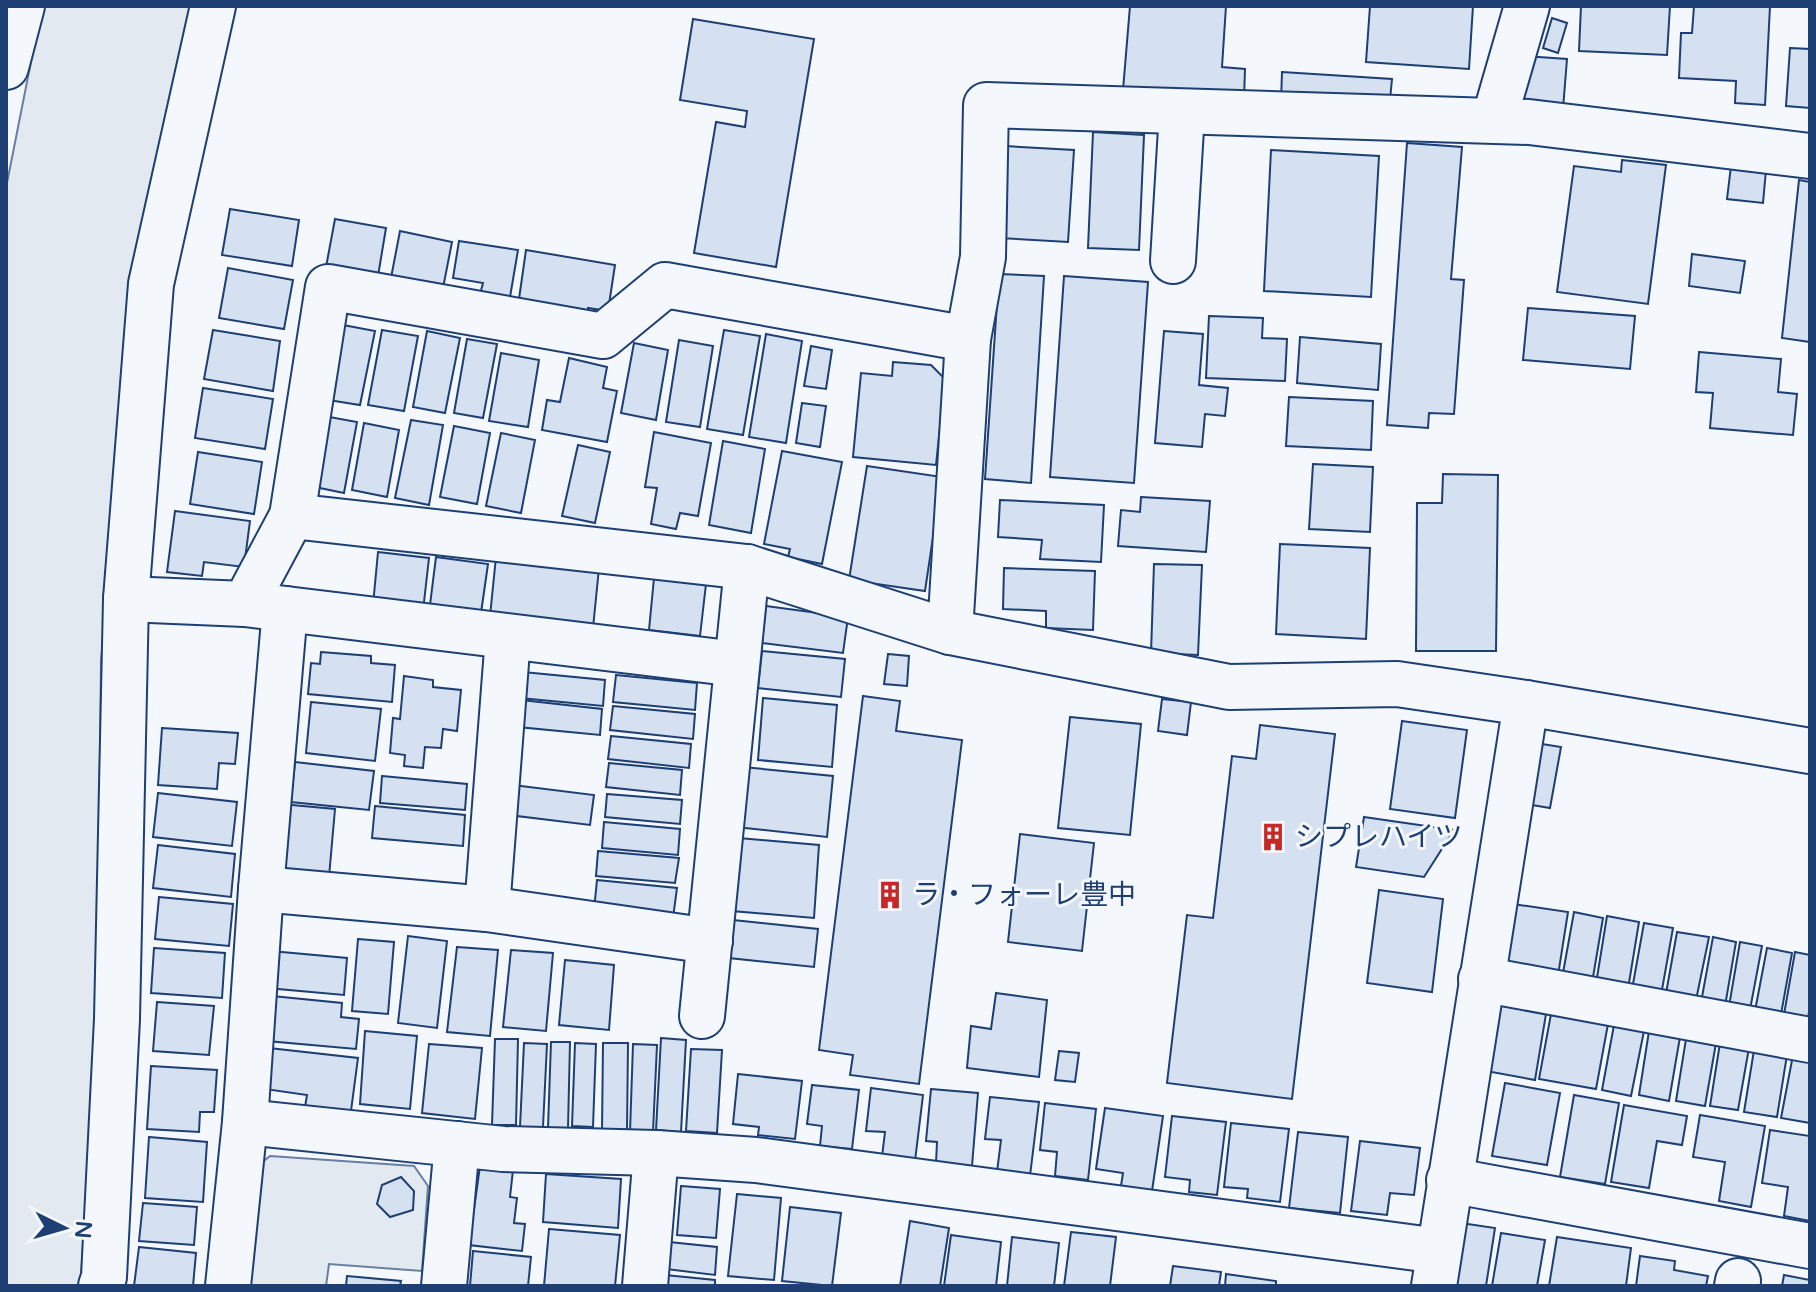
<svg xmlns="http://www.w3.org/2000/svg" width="1816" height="1292" viewBox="0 0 1816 1292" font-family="'Varela Round','Noto Sans JP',sans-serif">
  <rect width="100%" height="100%" fill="#f4f7fb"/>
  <g fill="#e3e9f0" stroke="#687fa3" stroke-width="2">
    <polygon points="42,6 197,6 136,288 101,660 97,1029 81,1276 78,1286 6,1286 6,188"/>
    <polygon points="270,1156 414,1166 428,1186 422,1271 329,1264 326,1286 244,1286 255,1168"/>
  </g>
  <g fill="#d5e0f0" stroke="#1d3f73" stroke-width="2">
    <polygon points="1130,6 1226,6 1222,67 1245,69 1244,99 1123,90"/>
    <polygon points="1370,6 1473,6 1469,69 1366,62"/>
    <polygon points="1581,6 1670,6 1667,55 1579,51"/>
    <polygon points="1694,6 1770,6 1765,105 1735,103 1736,81 1679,78 1681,33 1692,33"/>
    <polygon points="1552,18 1567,23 1558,53 1543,48"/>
    <polygon points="693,19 814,39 776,267 694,253 716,122 745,127 747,111 680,100"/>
    <polygon points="1790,48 1810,49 1810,108 1786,106"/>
    <polygon points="1523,56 1567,59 1563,109 1518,106"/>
    <polygon points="1282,72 1392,79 1389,110 1281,102"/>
    <polygon points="1093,132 1144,135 1139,250 1088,248"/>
    <polygon points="1407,143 1462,147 1451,279 1464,280 1454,414 1429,413 1428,428 1387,425"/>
    <polygon points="1005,146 1074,150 1068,242 999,238"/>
    <polygon points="1271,150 1379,156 1371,297 1264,291"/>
    <polygon points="1622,160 1666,165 1648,304 1557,292 1574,166 1621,172"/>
    <polygon points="1731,166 1766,170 1763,203 1727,199"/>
    <polygon points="1799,180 1810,182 1810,342 1782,338"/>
    <polygon points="230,209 299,220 292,266 222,255"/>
    <polygon points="335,219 386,228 378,276 326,267"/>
    <polygon points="400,231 452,242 442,293 390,283"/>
    <polygon points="459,241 518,250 509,303 479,298 483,283 453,278"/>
    <polygon points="526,250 615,265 608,311 588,308 587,319 546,312 547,303 519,299"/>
    <polygon points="1692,254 1745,261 1740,293 1689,286"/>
    <polygon points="228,268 293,280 284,329 219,318"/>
    <polygon points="999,274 1044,276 1031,483 985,479"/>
    <polygon points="1064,276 1148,282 1134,483 1050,477"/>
    <polygon points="1528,308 1635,316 1630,369 1523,360"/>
    <polygon points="1209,316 1263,318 1262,338 1287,339 1285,381 1206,378"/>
    <polygon points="343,325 375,331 360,405 328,400"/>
    <polygon points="213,330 280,341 273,391 204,379"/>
    <polygon points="382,330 418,336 404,411 368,405"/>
    <polygon points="724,330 760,336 743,435 707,429"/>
    <polygon points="427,331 460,338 445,413 413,407"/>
    <polygon points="1164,331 1203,334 1199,385 1228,388 1225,416 1205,414 1202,447 1155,443"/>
    <polygon points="766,334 802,341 786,443 749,437"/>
    <polygon points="1300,337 1381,344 1378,390 1297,383"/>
    <polygon points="467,339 497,344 483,418 454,413"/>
    <polygon points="679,340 713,346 700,427 666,422"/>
    <polygon points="634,343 668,350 656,420 621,413"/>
    <polygon points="811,346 832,350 826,389 804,386"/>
    <polygon points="1699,352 1781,359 1778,392 1797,394 1793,435 1710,428 1713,393 1696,392"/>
    <polygon points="501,353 539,360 528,427 489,421"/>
    <polygon points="569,358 607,367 603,388 617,391 607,442 542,430 547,400 560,402"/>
    <polygon points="893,362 931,365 945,379 936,465 853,457 861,373 892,376"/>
    <polygon points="203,388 273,399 265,449 195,438"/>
    <polygon points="1289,397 1373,401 1371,450 1286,446"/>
    <polygon points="802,403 826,406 820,447 796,443"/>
    <polygon points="324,416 357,422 344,493 310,486"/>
    <polygon points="411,420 443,425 429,505 395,498"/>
    <polygon points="364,423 399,430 387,497 352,490"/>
    <polygon points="454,426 490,433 477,504 440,497"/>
    <polygon points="654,432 711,443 698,516 680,513 676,529 651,524 657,488 645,487"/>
    <polygon points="501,433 535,440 521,513 486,506"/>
    <polygon points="723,441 765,449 751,533 709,525"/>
    <polygon points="578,445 610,452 595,523 562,516"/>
    <polygon points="782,451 842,462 822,564 788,557 790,549 764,544"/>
    <polygon points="198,452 262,462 254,514 190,504"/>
    <polygon points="1313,464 1373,467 1370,532 1309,529"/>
    <polygon points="867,466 942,477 925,591 849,580"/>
    <polygon points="1443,474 1498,475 1496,651 1416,651 1417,503 1442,503"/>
    <polygon points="1141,497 1210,501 1206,552 1118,546 1121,510 1140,512"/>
    <polygon points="1000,500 1104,505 1101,562 1040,559 1042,540 998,537"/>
    <polygon points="175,511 250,521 244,567 204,562 202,576 167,572"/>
    <polygon points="1280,544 1370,548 1366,639 1276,634"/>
    <polygon points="378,552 429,558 423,611 373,605"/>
    <polygon points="436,557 488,564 480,620 429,613"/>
    <polygon points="496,557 599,568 593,628 490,616"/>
    <polygon points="1154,564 1202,565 1198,655 1151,653"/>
    <polygon points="1004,568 1095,571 1093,630 1046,628 1046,611 1003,609"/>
    <polygon points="654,578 706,584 700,636 649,630"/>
    <polygon points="766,606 848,617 843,653 762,643"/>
    <polygon points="762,651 845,659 841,697 758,688"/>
    <polygon points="321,652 371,656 371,663 395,665 392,702 308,694 311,663 320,664"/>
    <polygon points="888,654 909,656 907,686 884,684"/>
    <polygon points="523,672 605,680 603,706 520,698"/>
    <polygon points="616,675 697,683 695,710 613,702"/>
    <polygon points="404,676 433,680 433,687 461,690 457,731 443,729 441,748 425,747 423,768 404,766 405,755 390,753 393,718 400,719"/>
    <polygon points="863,696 900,701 896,731 962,740 919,1084 850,1075 853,1055 819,1050"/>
    <polygon points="763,698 837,705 832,767 758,760"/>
    <polygon points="1162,699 1191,702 1187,735 1158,731"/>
    <polygon points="521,700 602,709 600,735 518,727"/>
    <polygon points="311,702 381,709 375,761 306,753"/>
    <polygon points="613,706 695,714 693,739 610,730"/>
    <polygon points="1070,717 1141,724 1130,835 1058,828"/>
    <polygon points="1402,721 1467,730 1455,818 1390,809"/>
    <polygon points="1260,725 1335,734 1292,1099 1167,1083 1187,915 1213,918 1232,756 1256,759"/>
    <polygon points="162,728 238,733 235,764 219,763 217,789 158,785"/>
    <polygon points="611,736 691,744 689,768 608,759"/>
    <polygon points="1536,743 1561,747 1550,808 1526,804"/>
    <polygon points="295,762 374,771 369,810 291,802"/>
    <polygon points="609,763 682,770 680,795 606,787"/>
    <polygon points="743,767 833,776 827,837 736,827"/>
    <polygon points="382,776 467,784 465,810 380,803"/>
    <polygon points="513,785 594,795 590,825 509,815"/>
    <polygon points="158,793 237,802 232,846 153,837"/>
    <polygon points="607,794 682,800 680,824 605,817"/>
    <polygon points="281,804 335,809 329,877 283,873"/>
    <polygon points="375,806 465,815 463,846 372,838"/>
    <polygon points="1364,817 1454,830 1424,877 1356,867"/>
    <polygon points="604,822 680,829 678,855 602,848"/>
    <polygon points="1020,834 1094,843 1082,951 1008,942"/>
    <polygon points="739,838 819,845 814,918 732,911"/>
    <polygon points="158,845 235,854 231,897 153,888"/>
    <polygon points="598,851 679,858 675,883 596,876"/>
    <polygon points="597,880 677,888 673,918 594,910"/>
    <polygon points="1379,890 1443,899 1432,992 1367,983"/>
    <polygon points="159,897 233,904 229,946 155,939"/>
    <polygon points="1513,904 1568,912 1557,982 1504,962"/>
    <polygon points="1574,912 1603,918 1591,989 1561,984"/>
    <polygon points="1607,916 1639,922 1627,995 1595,990"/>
    <polygon points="733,920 818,929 814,967 729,958"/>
    <polygon points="1644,923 1673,928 1660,1001 1631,995"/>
    <polygon points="1677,932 1709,937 1695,1005 1665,999"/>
    <polygon points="408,936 447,941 437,1028 398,1023"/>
    <polygon points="1713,937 1736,942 1724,1012 1700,1008"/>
    <polygon points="358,939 394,942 388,1014 352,1011"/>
    <polygon points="1740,942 1762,946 1749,1015 1728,1012"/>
    <polygon points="457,947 498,950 490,1036 447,1032"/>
    <polygon points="154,948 225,953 222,998 151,993"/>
    <polygon points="1767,948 1792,953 1780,1020 1754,1016"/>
    <polygon points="511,950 553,953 546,1031 503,1027"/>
    <polygon points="271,951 347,958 344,995 267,988"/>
    <polygon points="1795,952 1810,955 1810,1006 1807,1024 1783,1020"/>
    <polygon points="565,960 614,965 609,1030 559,1025"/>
    <polygon points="996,993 1047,1000 1039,1077 967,1068 971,1026 991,1029"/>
    <polygon points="272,996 342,1003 341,1017 359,1019 356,1049 267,1041"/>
    <polygon points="157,1002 214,1006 209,1055 153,1051"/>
    <polygon points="1497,1005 1546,1014 1535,1080 1486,1071"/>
    <polygon points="1551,1014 1608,1024 1596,1089 1539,1079"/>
    <polygon points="1614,1025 1644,1031 1631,1096 1602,1090"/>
    <polygon points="365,1031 417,1036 410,1109 360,1104"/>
    <polygon points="1649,1031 1680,1037 1669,1101 1639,1095"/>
    <polygon points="661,1038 686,1040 681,1132 656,1130"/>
    <polygon points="495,1039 518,1039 516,1125 492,1125"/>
    <polygon points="1686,1039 1716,1043 1705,1106 1676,1101"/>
    <polygon points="551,1042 570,1042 568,1129 548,1128"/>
    <polygon points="524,1043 547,1044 543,1127 520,1127"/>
    <polygon points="575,1043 596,1044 593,1127 572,1126"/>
    <polygon points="603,1043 628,1043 627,1131 602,1131"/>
    <polygon points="1720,1043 1749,1048 1738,1110 1710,1106"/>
    <polygon points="429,1044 482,1048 475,1119 422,1113"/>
    <polygon points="633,1044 657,1045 653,1132 630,1132"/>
    <polygon points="269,1048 358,1058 351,1111 305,1107 307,1095 265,1089"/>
    <polygon points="691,1049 722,1050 717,1133 686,1131"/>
    <polygon points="1754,1050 1787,1055 1777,1117 1744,1112"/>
    <polygon points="1059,1051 1079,1053 1075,1082 1055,1080"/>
    <polygon points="1793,1055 1810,1058 1810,1123 1781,1118"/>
    <polygon points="151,1066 217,1070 214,1112 200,1112 199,1132 147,1129"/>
    <polygon points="738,1074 802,1081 795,1139 758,1135 759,1127 733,1124"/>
    <polygon points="1505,1083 1560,1093 1547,1165 1492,1156"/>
    <polygon points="812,1085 859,1090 852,1149 820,1146 822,1126 807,1124"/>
    <polygon points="871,1088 923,1095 915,1161 882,1157 885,1132 866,1131"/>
    <polygon points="931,1089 978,1093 972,1166 936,1163 937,1142 926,1141"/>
    <polygon points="1574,1095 1619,1103 1605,1184 1560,1177"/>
    <polygon points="990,1097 1039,1102 1030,1176 997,1172 1001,1140 985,1139"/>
    <polygon points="1045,1103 1096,1109 1088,1180 1055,1176 1057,1152 1040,1150"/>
    <polygon points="1624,1105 1687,1116 1682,1145 1657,1141 1649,1188 1611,1182"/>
    <polygon points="1105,1108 1163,1116 1152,1191 1121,1186 1123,1173 1096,1169"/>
    <polygon points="1700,1115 1765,1126 1751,1207 1719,1201 1725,1162 1693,1157"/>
    <polygon points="1172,1116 1226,1122 1217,1195 1189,1192 1190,1180 1165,1177"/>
    <polygon points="1231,1123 1289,1129 1280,1202 1247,1198 1248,1189 1224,1187"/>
    <polygon points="1770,1130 1810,1136 1810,1221 1784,1216 1788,1187 1762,1183"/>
    <polygon points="1298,1132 1348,1137 1340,1213 1289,1208"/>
    <polygon points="149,1137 207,1142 203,1202 145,1198"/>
    <polygon points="1360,1141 1420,1148 1414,1195 1390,1193 1387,1215 1351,1211"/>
    <polygon points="480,1166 513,1170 510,1197 517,1198 514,1223 525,1224 522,1251 469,1245"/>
    <polygon points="546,1174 621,1179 618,1228 543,1222"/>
    <polygon points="401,1177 414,1191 413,1210 390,1217 377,1204 382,1185"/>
    <polygon points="681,1186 720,1189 716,1238 677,1235"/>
    <polygon points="737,1194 781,1198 774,1280 728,1276"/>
    <polygon points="143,1203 197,1207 194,1245 139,1241"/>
    <polygon points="790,1207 841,1213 832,1286 782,1281"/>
    <polygon points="910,1221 949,1228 940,1286 900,1286"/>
    <polygon points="1461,1223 1495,1228 1486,1286 1449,1286"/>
    <polygon points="549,1229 620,1235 615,1286 544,1286"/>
    <polygon points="1071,1232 1116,1237 1110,1286 1064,1286"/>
    <polygon points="1501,1233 1545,1240 1537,1286 1492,1286"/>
    <polygon points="951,1235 1001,1242 996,1286 944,1286"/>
    <polygon points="1012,1237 1059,1243 1054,1286 1007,1286"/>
    <polygon points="1557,1237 1631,1248 1626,1286 1549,1286"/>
    <polygon points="669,1242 717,1247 715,1275 666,1269"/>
    <polygon points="139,1247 196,1253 193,1286 134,1286"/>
    <polygon points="473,1251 531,1257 528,1286 470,1286"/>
    <polygon points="1640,1256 1675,1261 1674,1270 1708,1276 1706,1286 1636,1286"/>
    <polygon points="1173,1266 1221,1272 1219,1286 1170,1286"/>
    <polygon points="1226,1274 1276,1281 1276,1286 1225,1286"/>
    <polygon points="665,1275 715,1280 715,1286 664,1286"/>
    <polygon points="1784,1275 1810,1280 1810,1286 1782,1286"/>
    <polygon points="347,1276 401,1281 400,1286 346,1286"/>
  </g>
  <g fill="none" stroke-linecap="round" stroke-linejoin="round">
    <defs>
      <g id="street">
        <polyline points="6,67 22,6"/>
        <polyline points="1494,120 1527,6"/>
        <polyline points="1173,261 1182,112"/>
        <polyline points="292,516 328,287 603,336 665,285 968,339"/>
        <polyline points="126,599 245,604 292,516 747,567 950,632 1229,687 1397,684 1526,703 1810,751"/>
        <polyline points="245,604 737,664"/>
        <polyline points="950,632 968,339 983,257 986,105 1529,122 1810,156"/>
        <polyline points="261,889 285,609"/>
        <polyline points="487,909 508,637"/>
        <polyline points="1481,979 1810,1040"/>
        <polyline points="702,1016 747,567"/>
        <polyline points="245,1122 503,1149 656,1153 756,1160 1439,1251"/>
        <polyline points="1449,1180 1810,1246"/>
        <polyline points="101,1286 104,1277 117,1019 126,599 151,284 213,6"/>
        <polyline points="228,1286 245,1122 261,889 487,909 710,941"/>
        <polyline points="444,1286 457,1144"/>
        <polyline points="645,1286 656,1153"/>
        <polyline points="1434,1286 1526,703"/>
        <polyline points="1737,1286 1738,1281"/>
      </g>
    </defs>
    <use href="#street" stroke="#1d3f73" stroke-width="48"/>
    <use href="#street" stroke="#f4f7fb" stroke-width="44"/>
  </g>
  <defs>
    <symbol id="building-bare" viewBox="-9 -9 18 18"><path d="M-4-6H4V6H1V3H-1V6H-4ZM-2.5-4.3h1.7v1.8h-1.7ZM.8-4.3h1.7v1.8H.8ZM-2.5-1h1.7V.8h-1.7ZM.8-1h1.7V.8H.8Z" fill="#c62828" stroke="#f4f7fb" stroke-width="2.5" paint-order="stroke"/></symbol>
  </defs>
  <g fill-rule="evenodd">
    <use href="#building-bare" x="1253" y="817" width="40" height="40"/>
    <use href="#building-bare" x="870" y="875" width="40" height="40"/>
  </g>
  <g text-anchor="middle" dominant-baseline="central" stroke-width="6" stroke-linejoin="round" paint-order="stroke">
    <g font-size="28" fill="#1d3f73" stroke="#f4f7fb" text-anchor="start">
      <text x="1295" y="837">シプレハイツ</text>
      <text x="912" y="895">ラ・フォーレ豊中</text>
    </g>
  </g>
  <rect width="1816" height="1292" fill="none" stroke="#1d3f73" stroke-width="16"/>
  <g transform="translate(64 1228) rotate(95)" stroke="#f4f7fb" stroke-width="6" paint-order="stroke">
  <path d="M0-6L14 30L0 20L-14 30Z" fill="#1d3f73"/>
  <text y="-12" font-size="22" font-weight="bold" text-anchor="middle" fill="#1d3f73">N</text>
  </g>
</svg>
